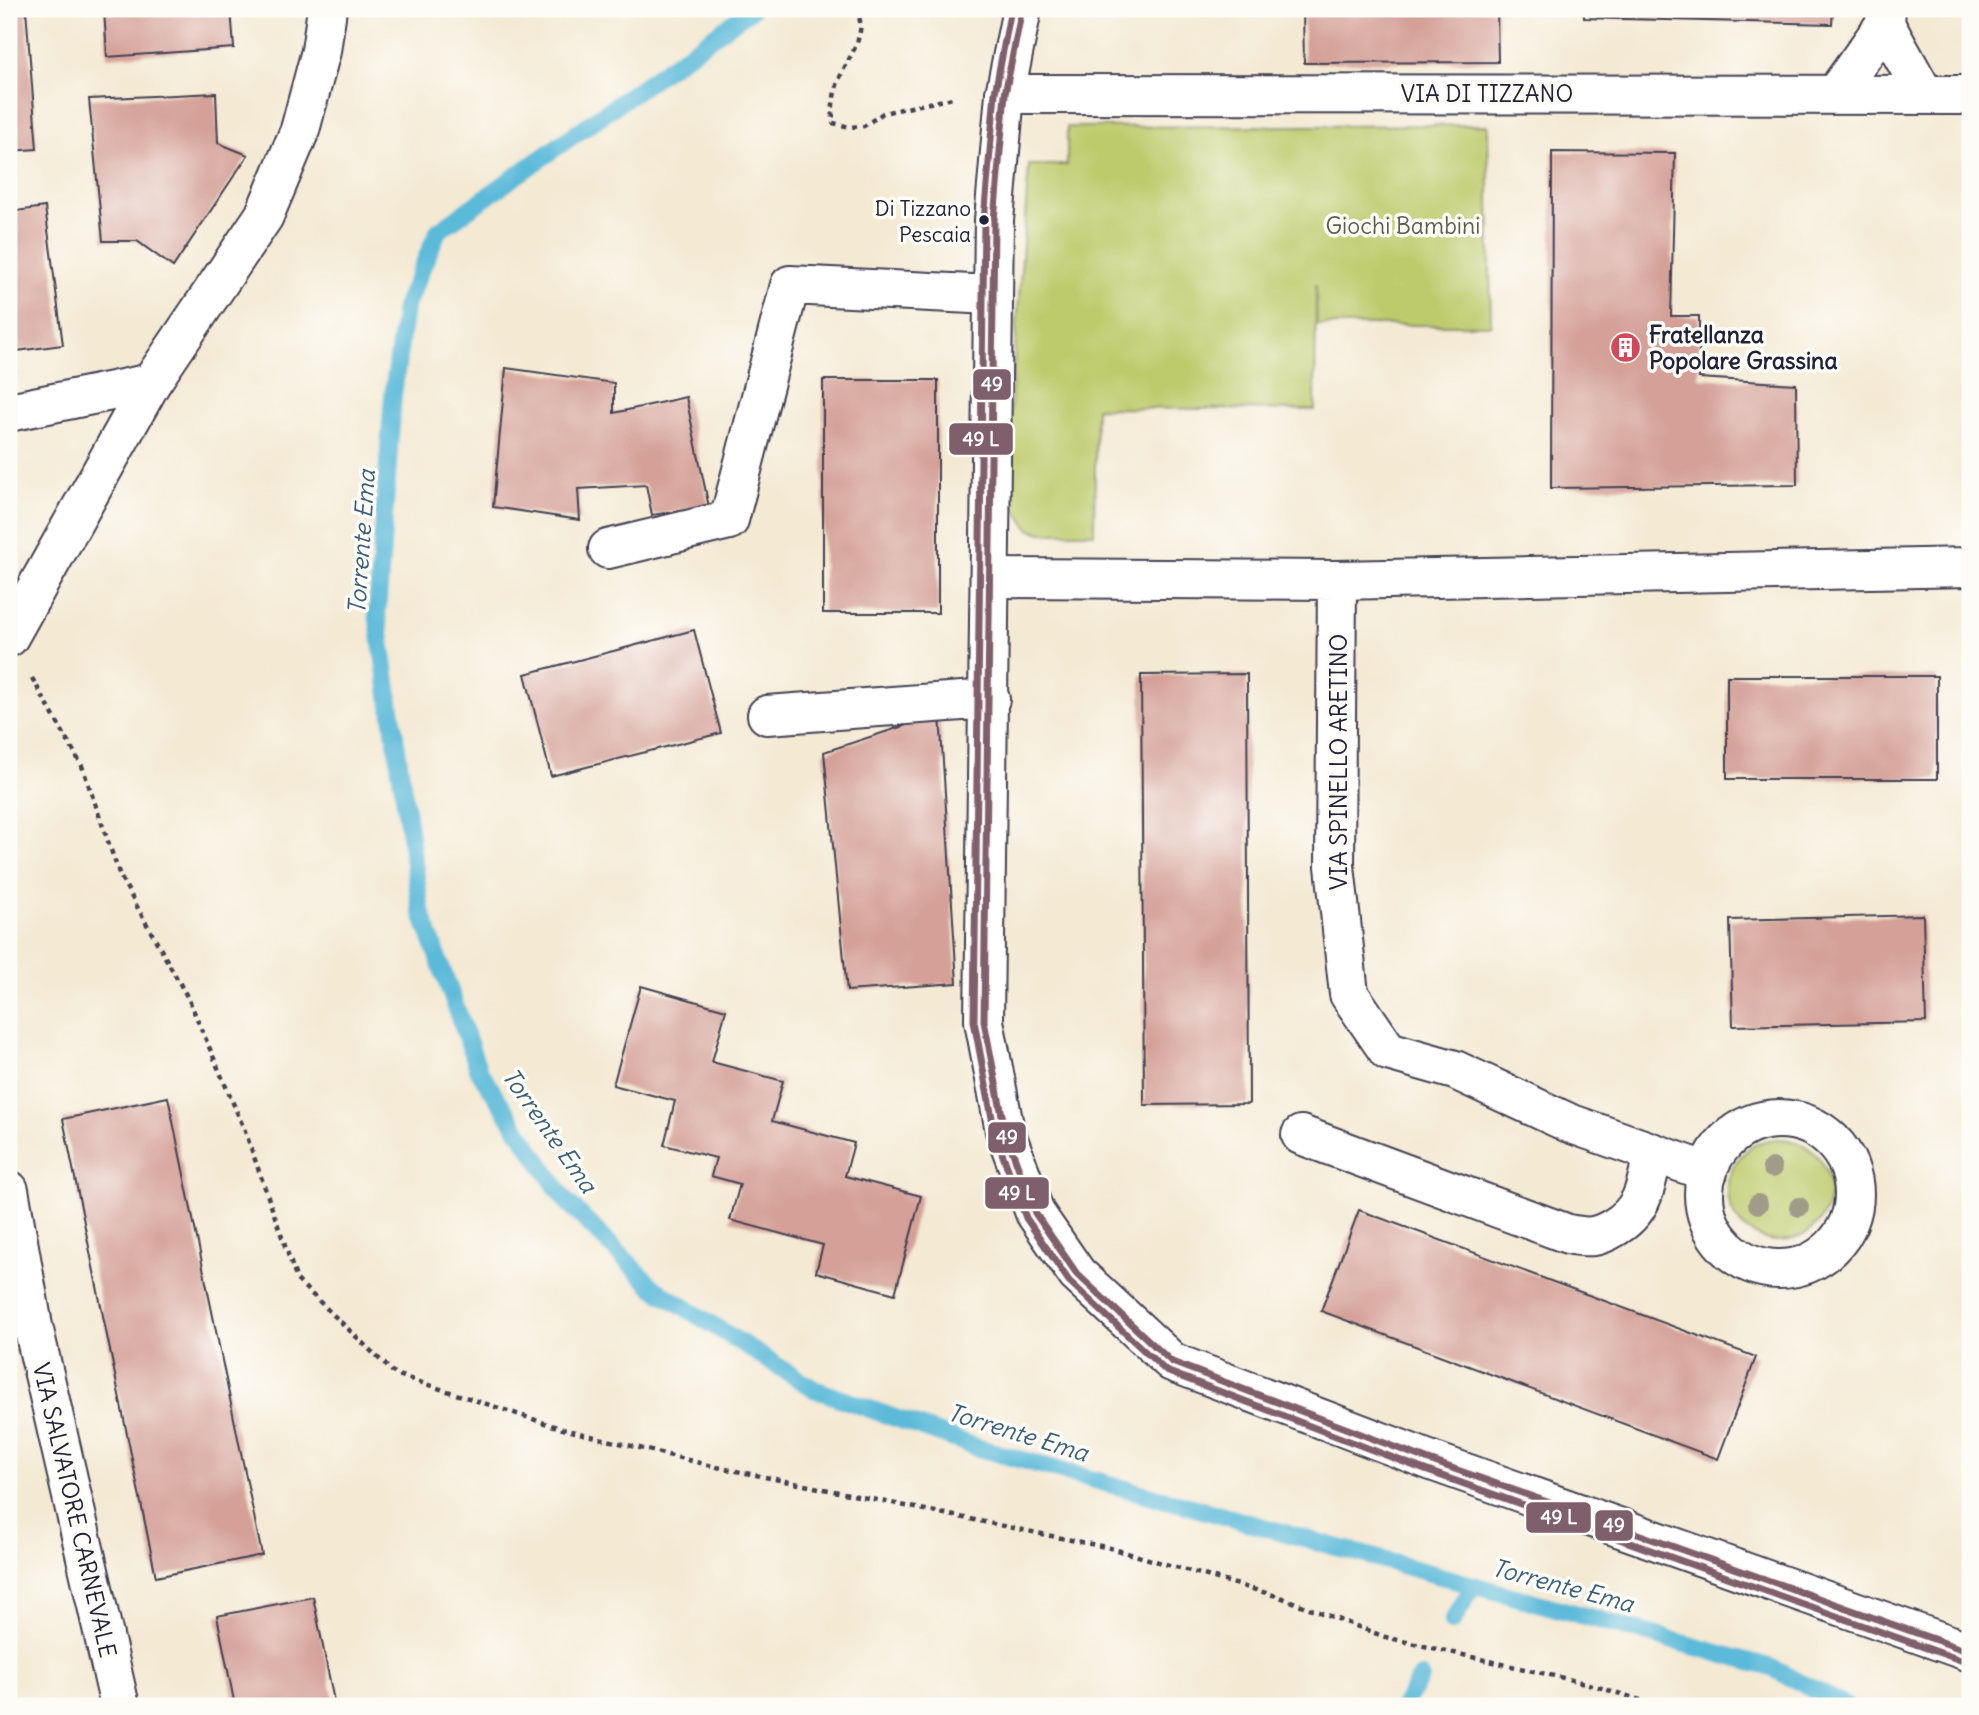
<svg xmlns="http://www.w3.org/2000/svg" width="1979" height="1715" viewBox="0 0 1979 1715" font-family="Delius,sans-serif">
  <rect width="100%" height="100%" fill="#fdfcf7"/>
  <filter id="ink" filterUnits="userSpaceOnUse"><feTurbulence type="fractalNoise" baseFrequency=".0143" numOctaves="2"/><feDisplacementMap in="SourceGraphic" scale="14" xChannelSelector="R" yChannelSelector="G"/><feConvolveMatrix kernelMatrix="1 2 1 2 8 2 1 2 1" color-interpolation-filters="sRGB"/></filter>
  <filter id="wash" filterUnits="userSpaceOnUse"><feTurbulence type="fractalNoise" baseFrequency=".00686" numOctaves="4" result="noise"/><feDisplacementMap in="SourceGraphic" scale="28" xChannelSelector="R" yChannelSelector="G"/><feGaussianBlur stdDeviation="1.57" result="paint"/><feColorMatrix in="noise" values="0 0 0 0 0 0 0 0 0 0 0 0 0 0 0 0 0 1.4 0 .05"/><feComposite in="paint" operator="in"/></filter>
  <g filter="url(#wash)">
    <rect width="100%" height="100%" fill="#f4e9d3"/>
    <g fill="#becb6c" stroke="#707654" stroke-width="2">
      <polygon points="1488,125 1491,325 1317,325 1316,284 1315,410 1096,408 1094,533 1041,533 1029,529 1008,498 1010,417 1029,165 1067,165 1067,127"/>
      <circle cx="1779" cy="1190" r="51"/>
    </g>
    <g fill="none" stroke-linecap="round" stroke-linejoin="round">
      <g stroke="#5bbad9" stroke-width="18">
        <polyline points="752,9 438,231 405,307 393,395 377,614 421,911 479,1071 565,1200 654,1288 814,1389 979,1448 1772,1668 1846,1706"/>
        <polyline points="1452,1622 1474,1585"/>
        <polyline points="1403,1706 1421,1677"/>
      </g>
    </g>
    <g id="blocks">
      <g fill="#d4a097">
        <polygon points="9,9 26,9 37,149 9,151"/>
        <polygon points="104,9 231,9 234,48 107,57"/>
        <polygon points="1303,9 1497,9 1498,62 1304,63"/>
        <polygon points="1584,9 1833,9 1832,24 1584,18"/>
        <polygon points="216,93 218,143 248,155 173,267 137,241 103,241 89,99"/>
        <polygon points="1552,152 1675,153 1671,316 1699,316 1699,378 1796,384 1797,485 1551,488"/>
        <polygon points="45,207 63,345 9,352 9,212"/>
        <polygon points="506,368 614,383 614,413 686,397 709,507 652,515 646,485 578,489 580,520 493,507"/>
        <rect x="823" y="380" width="115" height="233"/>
        <polygon points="694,630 721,733 551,776 525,674"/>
        <polygon points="1247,674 1249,1104 1144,1105 1141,675"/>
        <rect x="1727" y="676" width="210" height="103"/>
        <polygon points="940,714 957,983 847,991 824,752"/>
        <polygon points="1923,915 1926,1022 1733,1026 1730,920"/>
        <polygon points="641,986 726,1010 712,1062 783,1081 772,1121 854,1143 845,1176 921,1196 895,1294 816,1272 823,1245 730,1220 740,1184 711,1176 716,1158 664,1145 675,1101 613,1085"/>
        <polygon points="168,1097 262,1555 156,1577 63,1119"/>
        <polygon points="1359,1210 1756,1357 1718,1459 1321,1311"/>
        <polygon points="313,1597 335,1706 235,1706 217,1616"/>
      </g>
    </g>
  </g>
  <g filter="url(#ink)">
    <use href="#blocks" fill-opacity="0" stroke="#424052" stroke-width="2"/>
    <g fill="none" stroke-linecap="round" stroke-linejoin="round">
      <defs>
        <g id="minor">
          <polyline points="1022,9 1005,94 994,220 984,1021 1005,1131 1035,1213 1077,1274 1172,1362 1429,1460 1970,1652"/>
          <polyline points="1885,24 1924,94"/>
          <polyline points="1836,93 1885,24 1886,9"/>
          <polyline points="1005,94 1970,95"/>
          <polyline points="9,412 151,383 264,216 300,130 321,51 327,9"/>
          <polyline points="608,549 729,520 790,285 992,295"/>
          <polyline points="991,578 1337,580 1335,866 1349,994 1388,1051 1455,1070 1569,1123 1708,1172"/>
          <polyline points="1337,580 1970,567"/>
          <polyline points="9,637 151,383"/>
          <polyline points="767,715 990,699"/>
          <circle cx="1779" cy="1194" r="75"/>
          <path d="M1301 1135 1568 1234C1589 1238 1597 1238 1615 1227 1645 1209 1646 1184 1653 1153"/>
          <polyline points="9,1190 33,1326 120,1706"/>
        </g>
      </defs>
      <use href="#minor" stroke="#424052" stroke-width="42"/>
      <g stroke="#424052" stroke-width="4.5" stroke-dasharray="5 5" stroke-linecap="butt">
        <path d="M855 9C871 32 847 58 839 80 833 94 832 108 833 123L850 127 864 126 883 113 953 98"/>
        <polyline points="32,678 82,766 120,876 189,1000 245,1131 297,1280 395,1374 563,1429 712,1466 1110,1548 1280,1597 1385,1637 1585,1683 1660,1706"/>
      </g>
      <use href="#minor" stroke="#fff" stroke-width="38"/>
      <defs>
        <polyline id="bus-1" points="1022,9 1005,94 994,220 984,1021 1005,1131 1035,1213 1077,1274 1172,1362 1429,1460 1970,1652"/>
        <polyline id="bus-2" points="1011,9 995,93 984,220 974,1021 995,1134 1026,1218 1069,1281 1166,1371 1425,1470 1966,1662"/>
      </defs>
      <use href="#bus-1" stroke="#fdfcf7" stroke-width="12"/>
      <use href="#bus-2" stroke="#fdfcf7" stroke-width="12"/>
      <use href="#bus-1" stroke="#805f6d" stroke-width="7"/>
      <use href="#bus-2" stroke="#805f6d" stroke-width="7"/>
    </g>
    <g fill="#9f9c89">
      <circle cx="1772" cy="1168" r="10"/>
      <circle cx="1758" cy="1204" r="10"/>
      <circle cx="1799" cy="1207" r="10"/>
    </g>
  </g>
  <defs>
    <symbol id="building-disc" viewBox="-11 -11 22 22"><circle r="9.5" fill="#d1495b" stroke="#fdfcf7"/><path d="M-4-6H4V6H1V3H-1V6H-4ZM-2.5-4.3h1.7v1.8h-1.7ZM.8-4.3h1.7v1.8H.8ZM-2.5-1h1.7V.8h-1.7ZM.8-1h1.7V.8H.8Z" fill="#fff"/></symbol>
  </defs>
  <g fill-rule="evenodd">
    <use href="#building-disc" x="1608" y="330" width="35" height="35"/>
  </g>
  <circle fill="#22223b" stroke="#fdfcf7" stroke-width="2.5" cx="984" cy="220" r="6"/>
  <g text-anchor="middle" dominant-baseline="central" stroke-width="7" stroke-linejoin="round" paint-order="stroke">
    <g font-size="21" fill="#22223b" stroke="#fdfcf7" text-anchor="end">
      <text x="971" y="208">Di Tizzano<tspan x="971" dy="26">Pescaia</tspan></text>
    </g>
    <g font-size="23" fill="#22223b" stroke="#fdfcf7">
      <text x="1487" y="93">VIA DI TIZZANO</text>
      <text transform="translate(1338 762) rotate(-90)">VIA SPINELLO ARETINO</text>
      <text transform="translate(75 1510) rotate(77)">VIA SALVATORE CARNEVALE</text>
    </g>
    <g font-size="23" fill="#595d4c" stroke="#fdfcf7">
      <text x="1403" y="225">Giochi Bambini</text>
    </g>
    <g font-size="23" font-weight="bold" fill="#22223b" stroke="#fdfcf7" text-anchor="start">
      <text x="1649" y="334">Fratellanza<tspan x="1649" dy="26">Popolare Grassina</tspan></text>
    </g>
    <g font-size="24" font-style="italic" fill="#395f7a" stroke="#fdfcf7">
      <text transform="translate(361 542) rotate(-86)">Torrente Ema</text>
      <text transform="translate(550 1130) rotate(55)">Torrente Ema</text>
      <text transform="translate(1018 1432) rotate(17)">Torrente Ema</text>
      <text transform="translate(1563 1585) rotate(15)">Torrente Ema</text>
    </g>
  </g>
  <g stroke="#fdfcf7" stroke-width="2.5">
    <rect x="972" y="368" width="40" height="33" rx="7" fill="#805f6d"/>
    <rect x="948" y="422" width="66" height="34" rx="7" fill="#805f6d"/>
    <rect x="987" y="1121" width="40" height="33" rx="7" fill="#805f6d"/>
    <rect x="984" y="1176" width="66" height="34" rx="7" fill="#805f6d"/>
    <rect x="1525" y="1501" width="67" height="33" rx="7" fill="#805f6d"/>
    <rect x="1594" y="1509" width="40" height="33" rx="7" fill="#805f6d"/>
  </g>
  <g font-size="19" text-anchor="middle" font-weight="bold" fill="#fff">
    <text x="992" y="391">49</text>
    <text x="981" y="446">49 L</text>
    <text x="1007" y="1144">49</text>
    <text x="1017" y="1200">49 L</text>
    <text x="1559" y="1524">49 L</text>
    <text x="1614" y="1532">49</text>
  </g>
  <rect width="1979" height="1715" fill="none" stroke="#fdfcf7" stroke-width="35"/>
</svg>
